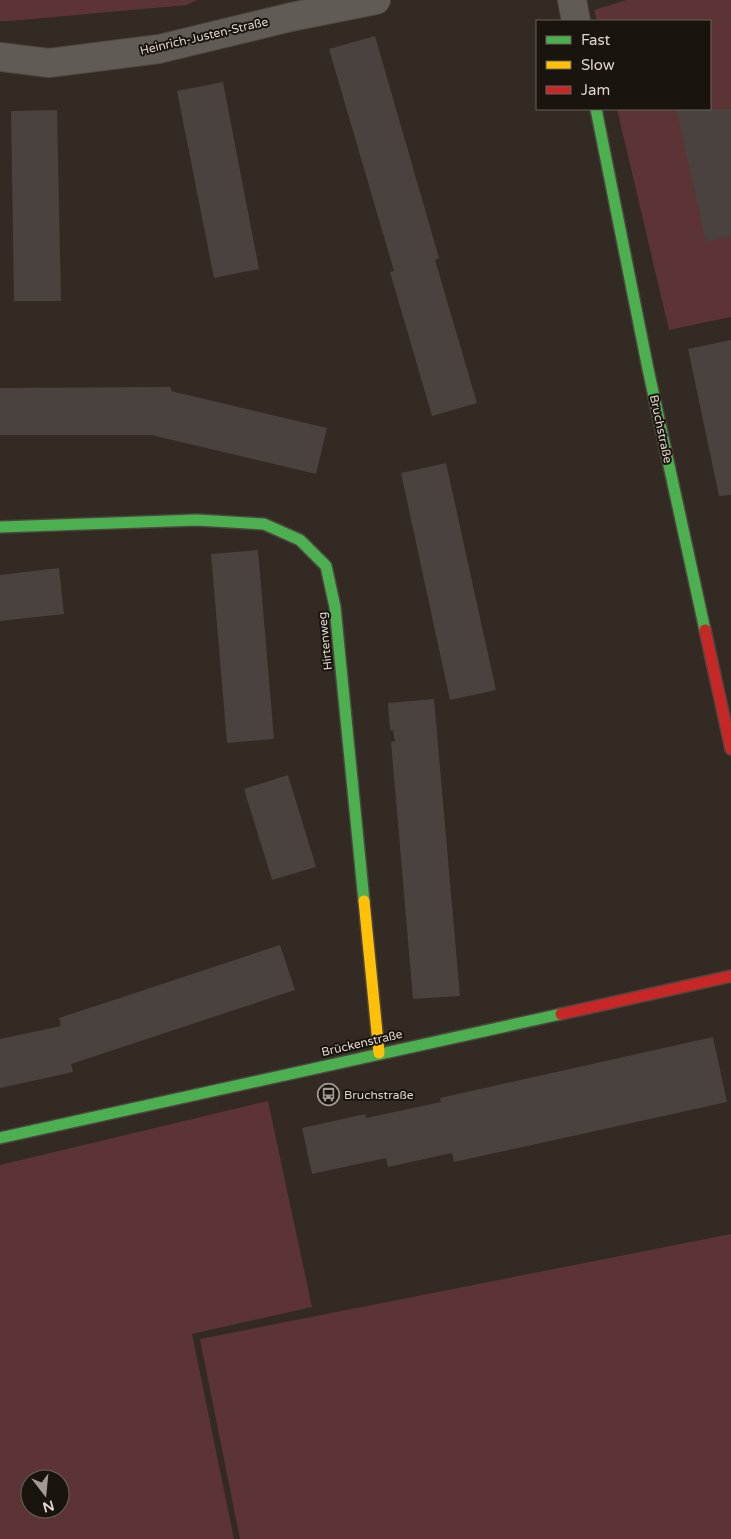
<svg xmlns="http://www.w3.org/2000/svg" width="731" height="1539" viewBox="0 0 731 1539" font-family="'Varela Round',sans-serif">
  <rect width="100%" height="100%" fill="#322a23"/>
  <g fill="#5c3435" fill-rule="evenodd">
    <polygon points="0,0 197,0 187,5 10,21 0,21"/>
    <polygon points="627,0 731,0 731,317 669,330 617,109 710,109 710,21 597,21 594,10"/>
    <path d="M268 1101 312 1307 192 1334 234 1539H0V1165ZM30 1479H60V1509H30Z"/>
    <polygon points="731,1234 731,1539 240,1539 200,1339"/>
  </g>
  <g fill="#49423e">
    <polygon points="375,36 439,258 435,260 477,403 432,416 390,272 394,271 329,49"/>
    <polygon points="223,82 259,269 214,278 177,91"/>
    <polygon points="676,109 731,109 731,236 706,242"/>
    <polygon points="57,110 61,301 14,301 11,111"/>
    <polygon points="731,340 731,495 719,496 688,349"/>
    <polygon points="171,387 171,391 327,428 316,474 151,435 0,435 0,388"/>
    <polygon points="446,463 496,690 450,700 401,473"/>
    <polygon points="258,550 274,739 227,743 211,554"/>
    <polygon points="59,568 64,614 0,621 0,575"/>
    <polygon points="434,699 460,996 413,999 391,742 395,741 393,730 390,730 388,703"/>
    <polygon points="288,775 316,867 272,880 244,789"/>
    <polygon points="280,945 295,990 71,1064 73,1072 0,1088 0,1039 61,1026 59,1018"/>
    <polygon points="713,1037 727,1102 454,1162 452,1153 388,1167 386,1158 312,1174 302,1128 365,1114 366,1118 441,1102 440,1098"/>
  </g>
  <g fill="none" stroke-linecap="round" stroke-linejoin="round">
    <defs>
      <g id="street">
        <polyline points="572,0 576,21"/>
        <polyline points="0,57 49,63 159,49 291,17 376,0"/>
      </g>
      <g id="fast">
        <polyline points="596,109 648,369 705,630"/>
        <polyline points="0,527 197,520 264,524 300,540 326,566 335,607 364,901"/>
        <polyline points="0,1138 561,1014"/>
      </g>
      <polyline id="slow" points="364,901 379,1053"/>
      <g id="jam">
        <polyline points="705,630 731,749"/>
        <polyline points="561,1014 731,976"/>
      </g>
    </defs>
    <use href="#street" stroke="#4c463f" stroke-width="30"/>
    <use href="#fast" stroke="#4c463f" stroke-width="14"/>
    <use href="#slow" stroke="#4c463f" stroke-width="14"/>
    <use href="#jam" stroke="#4c463f" stroke-width="14"/>
    <use href="#street" stroke="#615b56" stroke-width="28"/>
    <use href="#fast" stroke="#4caf50" stroke-width="11"/>
    <use href="#slow" stroke="#ffc107" stroke-width="11"/>
    <use href="#jam" stroke="#c62828" stroke-width="11"/>
  </g>
  <defs>
    <symbol id="bus-ring" viewBox="-11 -11 22 22"><circle r="9.5" fill="#1a140e" stroke="#a29a92" stroke-width="1.5"/><path d="M-5-6H5V4H4V6H2V4H-2V6H-4V4H-5ZM-3.5-4V0h7V-4ZM-3.5 1.2v1.5H-2V1.2ZM2 1.2v1.5H3.5V1.2Z" fill="#a29a92"/></symbol>
  </defs>
  <g fill-rule="evenodd">
    <use href="#bus-ring" x="316" y="1082" width="25" height="25"/>
  </g>
  <g text-anchor="middle" dominant-baseline="central" stroke-width="4" stroke-linejoin="round" paint-order="stroke">
    <g font-size="12" fill="#dfd6ce" stroke="#1a140e">
      <text transform="translate(204 36) rotate(-13)">Heinrich-Justen-Straße</text>
      <text transform="translate(661 429) rotate(78)">Bruchstraße</text>
      <text transform="translate(325 641) rotate(-96)">Hirtenweg</text>
      <text transform="translate(362 1043) rotate(-13)">Brückenstraße</text>
    </g>
    <g font-size="12" fill="#dfd6ce" stroke="#1a140e" text-anchor="start">
      <text x="344" y="1095">Bruchstraße</text>
    </g>
  </g>
  <rect x="536" y="20" width="175" height="90" fill="#1a140e" stroke="#69625b"/>
  <rect x="546" y="36" width="25" height="8" fill="#4caf50" stroke="#69625b"/>
  <text x="581" y="45" font-size="15" fill="#dfd6ce">Fast</text>
  <rect x="546" y="61" width="25" height="8" fill="#ffc107" stroke="#69625b"/>
  <text x="581" y="70" font-size="15" fill="#dfd6ce">Slow</text>
  <rect x="546" y="86" width="25" height="8" fill="#c62828" stroke="#69625b"/>
  <text x="581" y="95" font-size="15" fill="#dfd6ce">Jam</text>
  <g transform="translate(45 1494) rotate(164)"><circle r="24" fill="#1a140e" stroke="#69625b"/>
  <path d="M0-4L9 19L0 12L-9 19Z" fill="#a29a92"/>
  <text y="-8" font-size="14" font-weight="bold" text-anchor="middle" fill="#dfd6ce">N</text>
  </g>
</svg>
